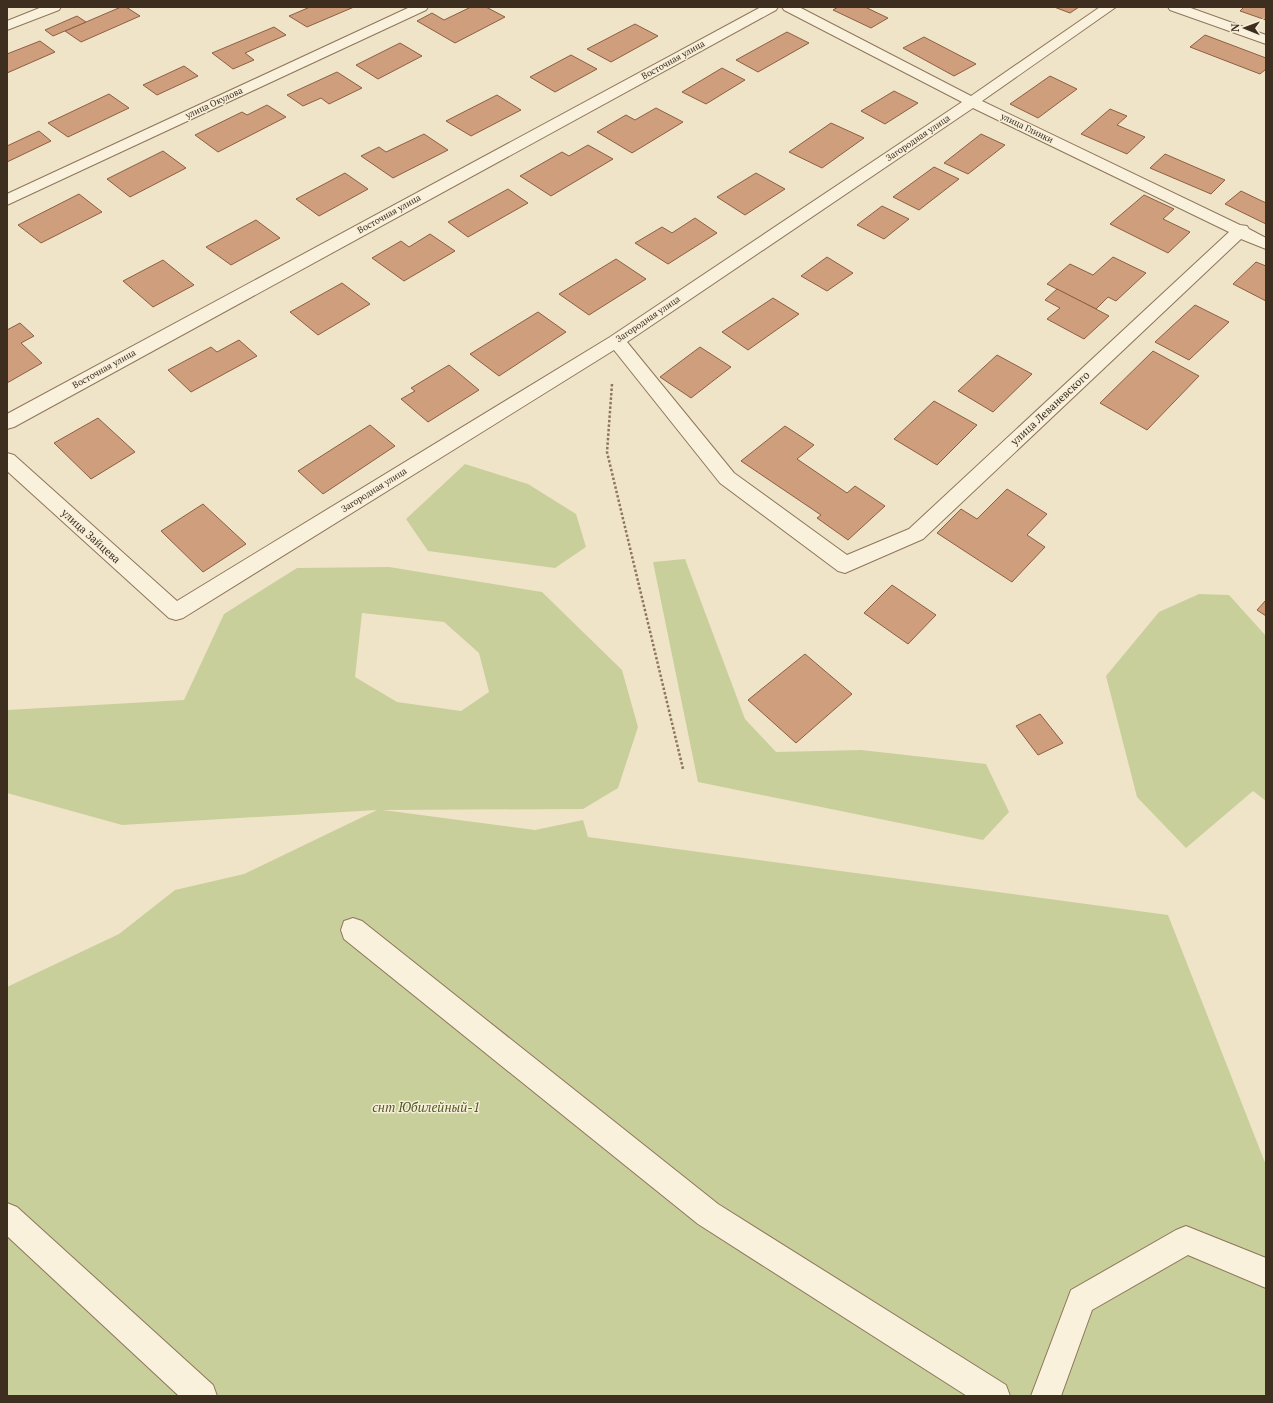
<svg xmlns="http://www.w3.org/2000/svg" width="1273" height="1403" viewBox="0 0 1273 1403" font-family="'PT Serif',serif">
  <rect width="100%" height="100%" fill="#f0e4c8"/>
  <g fill="#c9cf9b" fill-rule="evenodd">
    <polygon points="465,464 528,484 576,514 586,547 555,568 428,551 406,519"/>
    <polygon points="685,559 745,719 776,752 861,750 986,764 1009,812 983,840 698,782 653,562"/>
    <path d="M389 567 542 592 622 670 638 727 618 788 583 809 383 810 535 830 583 820 588 837 1168 915 1266 1165V1396H7V987L119 934 175 890 244 874 377 810 122 825 7 793V710L184 700 224 614 297 568ZM362 613 444 622 479 653 489 692 461 711 397 702 355 677Z"/>
    <polygon points="1199,594 1229,595 1266,636 1266,801 1253,791 1186,848 1137,797 1106,676 1159,612"/>
  </g>
  <g fill="#cf9f7d" stroke="#8d5f41">
    <polygon points="121,7 126,7 140,16 81,42 65,31"/>
    <polygon points="310,7 354,7 307,27 289,16"/>
    <polygon points="471,7 486,7 505,17 455,43 417,21 432,13 444,20"/>
    <polygon points="838,7 865,7 888,18 871,28 833,10"/>
    <polygon points="1054,7 1079,7 1070,13"/>
    <polygon points="1244,7 1266,7 1266,20 1240,11"/>
    <polygon points="77,16 86,22 53,36 45,30"/>
    <polygon points="635,24 658,36 611,62 587,49"/>
    <polygon points="274,27 286,35 245,53 254,60 233,69 212,53"/>
    <polygon points="787,32 809,43 758,72 736,60"/>
    <polygon points="1205,35 1266,58 1266,69 1260,74 1190,47"/>
    <polygon points="924,37 976,64 954,76 903,48"/>
    <polygon points="40,41 55,52 7,73 7,54"/>
    <polygon points="400,43 422,56 378,79 356,65"/>
    <polygon points="571,55 597,69 555,92 530,77"/>
    <polygon points="184,66 198,76 157,95 143,85"/>
    <polygon points="722,68 745,80 706,104 682,92"/>
    <polygon points="337,72 362,88 329,104 321,98 303,106 287,95"/>
    <polygon points="1050,76 1077,89 1038,118 1010,104"/>
    <polygon points="894,91 918,103 885,124 861,111"/>
    <polygon points="109,94 129,108 68,137 48,123"/>
    <polygon points="497,95 521,110 471,136 446,121"/>
    <polygon points="267,105 286,117 218,152 195,135 242,112 247,115"/>
    <polygon points="656,108 683,122 632,153 597,132 626,115 635,120"/>
    <polygon points="1110,109 1127,116 1117,125 1145,137 1127,154 1081,134"/>
    <polygon points="831,123 864,138 822,168 789,152"/>
    <polygon points="39,131 51,141 7,162 7,146"/>
    <polygon points="424,134 448,150 393,178 361,156 379,147 386,152"/>
    <polygon points="981,134 1005,145 968,174 944,163"/>
    <polygon points="588,145 613,159 551,196 520,176 562,152 569,156"/>
    <polygon points="163,151 186,168 130,197 107,179"/>
    <polygon points="1165,154 1225,180 1211,194 1150,168"/>
    <polygon points="934,167 959,179 919,210 893,197"/>
    <polygon points="345,173 368,189 319,216 296,199"/>
    <polygon points="756,173 785,189 745,215 717,197"/>
    <polygon points="508,189 528,203 468,237 448,222"/>
    <polygon points="1241,191 1266,203 1266,224 1225,204"/>
    <polygon points="79,194 102,212 41,243 18,225"/>
    <polygon points="1144,195 1174,209 1163,219 1190,232 1168,253 1110,224"/>
    <polygon points="882,206 909,219 884,239 857,225"/>
    <polygon points="695,218 717,233 668,264 635,243 662,227 672,233"/>
    <polygon points="256,220 280,238 231,265 206,247"/>
    <polygon points="430,234 455,251 404,281 372,258 401,241 409,247"/>
    <polygon points="827,257 853,273 827,291 801,276"/>
    <polygon points="1113,257 1146,273 1116,301 1108,297 1096,309 1047,284 1070,264 1093,275"/>
    <polygon points="616,259 646,279 589,315 559,294"/>
    <polygon points="163,260 194,285 153,307 123,281"/>
    <polygon points="1256,262 1266,266 1266,301 1233,284"/>
    <polygon points="342,283 370,304 318,335 290,312"/>
    <polygon points="1057,289 1096,309 1109,316 1084,339 1047,319 1060,308 1045,300"/>
    <polygon points="773,298 799,314 748,350 722,332"/>
    <polygon points="1195,305 1229,322 1189,360 1155,342"/>
    <polygon points="538,312 566,332 499,376 470,354"/>
    <polygon points="20,323 34,336 21,343 42,363 7,383 7,330"/>
    <polygon points="239,340 257,356 191,392 168,370 211,347 217,352"/>
    <polygon points="700,347 731,367 691,398 660,377"/>
    <polygon points="1153,351 1199,376 1147,430 1100,403"/>
    <polygon points="997,355 1032,374 993,412 958,391"/>
    <polygon points="449,365 479,390 428,422 401,399 415,391 411,388"/>
    <polygon points="934,401 977,425 937,465 894,439"/>
    <polygon points="98,418 135,452 91,479 54,443"/>
    <polygon points="370,425 395,446 323,494 298,471"/>
    <polygon points="785,426 814,445 797,459 847,493 855,486 885,506 848,540 817,518 821,515 741,461"/>
    <polygon points="1007,489 1047,514 1027,535 1045,547 1012,582 937,533 961,509 977,519"/>
    <polygon points="203,504 246,544 203,572 161,531"/>
    <polygon points="892,585 936,615 908,644 864,613"/>
    <polygon points="1266,600 1266,616 1257,610"/>
    <polygon points="805,654 852,694 796,743 748,700"/>
    <polygon points="1040,714 1063,743 1038,755 1016,726"/>
  </g>
  <g fill="none" stroke-linecap="round" stroke-linejoin="round">
    <defs>
      <g id="minor">
        <polygon points="42,7 61,7 59,10 7,30 7,21"/>
        <polygon points="410,7 428,7 426,10 7,205 7,194"/>
        <polygon points="761,7 778,7 776,10 14,427 7,429 7,414"/>
        <path d="M782 7H799L971 96 1100 7H1116L982 101 1240 225 1247 226 1249 229 1266 238V249L1241 239 923 539 845 573 838 571 720 483 614 350 183 618 176 620 169 618 7 471V453L14 455 177 601 610 337 962 102 784 10ZM973 108 1229 232 909 529 847 555 734 473 627 342Z"/>
        <polygon points="1168,7 1188,7 1266,35 1266,44 1170,10"/>
        <polygon points="353,918 362,921 718,1204 1006,1385 1010,1396 967,1396 698,1224 344,939 341,930 344,921"/>
        <polygon points="7,1203 17,1207 213,1385 217,1396 179,1396 7,1236"/>
        <polygon points="1186,1226 1266,1258 1266,1288 1188,1255 1092,1310 1061,1396 1031,1396 1071,1290 1176,1230"/>
      </g>
    </defs>
    <use href="#minor" stroke="#8d765c" stroke-width="2"/>
    <polyline stroke="#8d765c" stroke-width="2.5" stroke-dasharray="2.5 2" stroke-linecap="butt" points="612,384 607,452 683,769"/>
    <use href="#minor" fill="#faf1dc" fill-rule="evenodd"/>
  </g>
  <g text-anchor="middle" dominant-baseline="central" stroke-width="3" stroke-linejoin="round" paint-order="stroke">
    <g font-size="9" fill="#3d2e20" stroke="#f7eed8">
      <text transform="translate(673 60) rotate(-29)">Восточная улица</text>
      <text transform="translate(214 103) rotate(-25)">улица Окулова</text>
      <text transform="translate(1027 128) rotate(26)">улица Глинки</text>
      <text transform="translate(918 138) rotate(-34)">Загородная улица</text>
      <text transform="translate(389 214) rotate(-29)">Восточная улица</text>
      <text transform="translate(648 319) rotate(-34)">Загородная улица</text>
      <text transform="translate(104 369) rotate(-29)">Восточная улица</text>
      <text transform="translate(374 490) rotate(-32)">Загородная улица</text>
    </g>
    <g font-size="11" fill="#3d2e20" stroke="#f7eed8">
      <text transform="translate(1050 408) rotate(-43)">улица Леваневского</text>
      <text transform="translate(91 536) rotate(42)">улица Зайцева</text>
    </g>
    <g font-size="13" font-style="italic" fill="#4d5a26" stroke="#f7eed8">
      <text x="426" y="1107">снт Юбилейный-1</text>
    </g>
  </g>
  <rect width="1273" height="1403" fill="none" stroke="#3d2e20" stroke-width="16"/>
  <g transform="translate(1245 28) rotate(271)" stroke="#f7eed8" stroke-width="3" paint-order="stroke">
  <path d="M0-3L7 15L0 10L-7 15Z" fill="#3d2e20"/>
  <text y="-6" font-size="11" font-weight="bold" text-anchor="middle" fill="#3d2e20">N</text>
  </g>
</svg>
